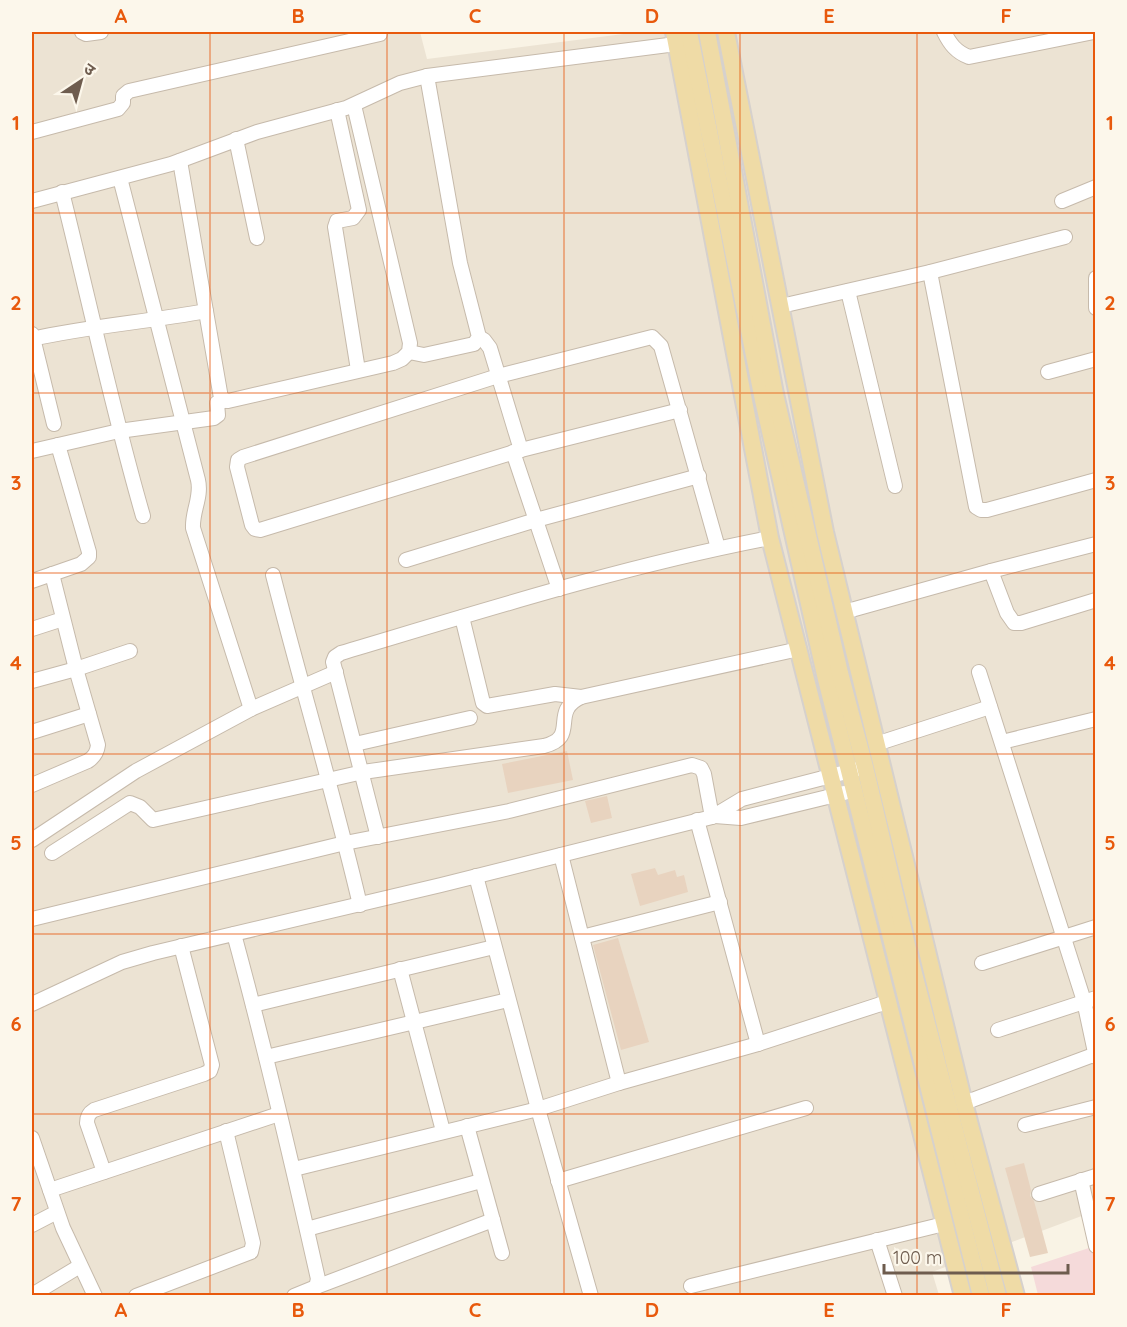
<svg xmlns="http://www.w3.org/2000/svg" width="1127" height="1327" viewBox="0 0 1127 1327" font-family="Quicksand,'Noto Sans Devanagari',sans-serif">
  <rect width="100%" height="100%" fill="#f9f3e5"/>
  <polygon fill="#ece3d3" points="32,32 420,32 427,59 639,32 1095,32 1095,1211 932,1272 939,1295 32,1295"/>
  <polygon fill="#f5dada" points="1095,1246 1095,1295 1038,1295 1031,1267"/>
  <g fill="#e8d3bf">
    <polygon points="567,751 573,780 508,793 502,764"/>
    <polygon points="607,796 612,818 591,823 585,801"/>
    <polygon points="655,868 658,875 675,870 677,877 684,875 688,892 640,906 631,874"/>
    <polygon points="618,938 649,1042 621,1050 593,945"/>
    <polygon points="1024,1163 1031,1190 1030,1196 1034,1201 1048,1253 1030,1257 1005,1168"/>
  </g>
  <g fill="none" stroke-linecap="round" stroke-linejoin="round">
    <defs>
      <g id="minor">
        <polyline points="82,32 86,34 101,32"/>
        <path d="M944 32C950 44 956 52 969 57L1094 32"/>
        <polyline points="337,110 359,210 353,218 337,221 335,227 358,370"/>
        <polyline points="32,132 118,109 123,103 123,96 129,91 380,34"/>
        <polyline points="236,139 257,238"/>
        <polyline points="180,161 221,398 228,401 393,363 402,359 409,352 410,343 354,105"/>
        <path d="M120 178 198 480C202 497 192 511 193 528L251 709"/>
        <path d="M62 192C89 300 112 409 143 516"/>
        <polyline points="32,201 171,164 257,132 346,108 400,83 427,76 676,44"/>
        <polyline points="1062,201 1096,187"/>
        <polyline points="930,272 976,507 981,510 987,510 1096,480"/>
        <polyline points="1096,278 1096,308"/>
        <polyline points="848,291 895,486"/>
        <polyline points="781,306 930,272 1065,237"/>
        <polyline points="32,334 54,424"/>
        <polyline points="479,337 484,340 490,348 521,450"/>
        <path d="M32 339C89 326 148 322 206 311"/>
        <polyline points="409,352 424,355 474,344 479,337 460,263 427,76"/>
        <polyline points="1048,372 1096,359"/>
        <polyline points="680,410 521,450 260,530 255,529 252,525 237,467 238,460 243,457 498,376 652,337 661,346 718,548"/>
        <polyline points="32,451 119,431 214,418 218,415 217,403 224,401"/>
        <polyline points="513,452 559,589"/>
        <polyline points="406,560 536,520 699,476"/>
        <polyline points="991,571 1007,613 1014,623 1021,623 1096,600"/>
        <path d="M273 575C301 685 334 794 360 905"/>
        <polyline points="32,581 81,564 89,557 89,552 58,445"/>
        <polyline points="844,612 991,571 1096,544"/>
        <polyline points="462,617 483,703 487,706 555,694 581,697"/>
        <polyline points="32,629 63,619"/>
        <polyline points="979,672 1084,1001 1096,1057"/>
        <polyline points="32,681 76,669 130,651"/>
        <polyline points="32,732 89,714"/>
        <polyline points="1002,742 1096,719"/>
        <polyline points="355,744 470,718"/>
        <polyline points="876,744 990,707"/>
        <path d="M32 785 88 761C94 757 97 753 98 745L76 669 52 574"/>
        <polyline points="715,816 741,818 844,793"/>
        <polyline points="697,820 758,1044"/>
        <path d="M378 837 333 662 335 657 341 653C482 611 624 566 770 538"/>
        <polyline points="32,840 136,771 251,709 336,672"/>
        <path d="M52 853 130 803 140 807 153 820 363 772 544 746C580 737 549 712 581 697L799 649"/>
        <polyline points="561,855 619,1083"/>
        <polyline points="476,876 538,1109 591,1296"/>
        <polyline points="32,919 345,843 509,811 692,765 701,768 704,774 712,817"/>
        <path d="M234 934C265 1048 292 1163 318 1279L316 1287 294 1296"/>
        <polyline points="582,937 720,902"/>
        <polyline points="982,963 1096,927"/>
        <polyline points="400,969 443,1131"/>
        <polyline points="32,1004 122,962 153,953 441,885 712,817 742,799 858,769"/>
        <polyline points="253,1005 494,947"/>
        <polyline points="998,1030 1096,998"/>
        <polyline points="266,1057 508,1000"/>
        <polyline points="964,1103 1096,1054"/>
        <polyline points="1025,1125 1096,1107"/>
        <polyline points="467,1126 502,1253"/>
        <polyline points="32,1138 63,1228 95,1296"/>
        <polyline points="294,1169 538,1109 619,1083 758,1044 887,1002"/>
        <path d="M104 1172 87 1123C87 1116 89 1113 94 1110L204 1074 210 1071 212 1065 181 946"/>
        <polyline points="1081,1180 1096,1246"/>
        <polyline points="558,1181 806,1108"/>
        <polyline points="50,1190 279,1114"/>
        <polyline points="1039,1194 1096,1176"/>
        <polyline points="32,1225 57,1212"/>
        <polyline points="307,1229 481,1181"/>
        <polyline points="877,1240 895,1296"/>
        <polyline points="691,1286 944,1224"/>
        <polyline points="316,1287 493,1220"/>
        <polyline points="32,1295 80,1266"/>
        <polyline points="136,1296 251,1252 253,1243 226,1131"/>
      </g>
      <g id="major">
        <polyline points="674,32 770,538 963,1296"/>
        <polyline points="689,32 763,400 826,679 981,1296"/>
        <polyline points="707,32 775,394 840,673 865,767 911,962 998,1296"/>
        <polyline points="726,32 825,532 964,1103 1016,1296"/>
      </g>
    </defs>
    <use href="#minor" stroke="#c6baab" stroke-width="16"/>
    <use href="#major" stroke="#d6d1cd" stroke-width="20"/>
    <use href="#minor" stroke="#fff" stroke-width="14"/>
    <use href="#major" stroke="#efdba6" stroke-width="16"/>
  </g>
  <path fill="none" stroke="#e8590c" stroke-width="1.5" stroke-opacity="0.55" d="M210 32V1296M387 32V1296M564 32V1296M740 32V1296M917 32V1296M32 213H1096M32 393H1096M32 573H1096M32 754H1096M32 934H1096M32 1114H1096"/>
  <rect width="1127" height="1327" fill="none" stroke="#fcf7eb" stroke-width="66"/>
  <g transform="translate(81 81) rotate(36)" stroke="#fcf7eb" stroke-width="4.5" paint-order="stroke">
  <path d="M0-4.5L10 22L0 15L-10 22Z" fill="#6e5c4e"/>
  <text y="-9" font-size="16" font-weight="bold" text-anchor="middle" fill="#6e5c4e">उ</text>
  </g>
  <path d="M884 1264v9h184v-9" fill="none" stroke="#6e5c4e" stroke-width="3"/>
  <text x="893" y="1264" font-size="18" fill="#6e5c4e" stroke="#fcf7eb" stroke-width="4.5" paint-order="stroke">100 m</text>
  <rect x="33" y="33" width="1061" height="1261" fill="none" stroke="#e8590c" stroke-width="2"/>
  <g font-size="20" text-anchor="middle" font-weight="bold" fill="#e8590c">
    <text x="121" y="23">A</text>
    <text x="298" y="23">B</text>
    <text x="475" y="23">C</text>
    <text x="652" y="23">D</text>
    <text x="829" y="23">E</text>
    <text x="1006" y="23">F</text>
    <text x="16" y="130">1</text>
    <text x="1110" y="130">1</text>
    <text x="16" y="310">2</text>
    <text x="1110" y="310">2</text>
    <text x="16" y="490">3</text>
    <text x="1110" y="490">3</text>
    <text x="16" y="670">4</text>
    <text x="1110" y="670">4</text>
    <text x="16" y="850">5</text>
    <text x="1110" y="850">5</text>
    <text x="16" y="1031">6</text>
    <text x="1110" y="1031">6</text>
    <text x="16" y="1211">7</text>
    <text x="1110" y="1211">7</text>
    <text x="121" y="1317">A</text>
    <text x="298" y="1317">B</text>
    <text x="475" y="1317">C</text>
    <text x="652" y="1317">D</text>
    <text x="829" y="1317">E</text>
    <text x="1006" y="1317">F</text>
  </g>
</svg>
